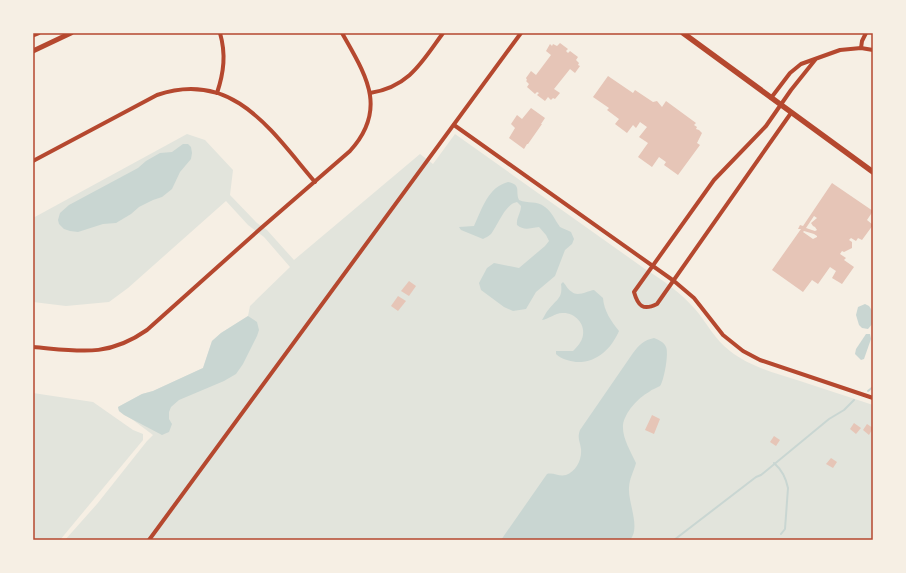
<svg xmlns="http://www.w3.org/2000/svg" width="906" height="573" viewBox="0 0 906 573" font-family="'DM Sans',sans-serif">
  <rect width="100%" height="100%" fill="#f6efe4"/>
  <g fill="#e2e4dc">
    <path d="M187 134 205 140 233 170 230 195 257 223 267 230 294 260 420 154 433 164 455 134 645 269C663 280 681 293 695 309 707 323 715 340 730 351 750 367 776 373 800 381 824 389 849 397 873 405V540H65L97 504 147 441 153 435 133 420 119 411 118 407 142 394 153 391 203 368 212 341 221 333 248 316 250 306 290 267 264 237 248 225 226 201 128 288 109 302 66 306 33 302V218Z"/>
    <polygon points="33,393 93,402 133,430 143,434 143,440 60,540 33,540"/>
  </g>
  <g fill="#c9d6d2">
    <polygon points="183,144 188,144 191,147 192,153 191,159 180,172 172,189 162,197 153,200 139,207 131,214 116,223 103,224 78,232 70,231 64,229 59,224 58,220 60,213 69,205 138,168 146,161 160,153 172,152"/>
    <path d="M508 182C522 185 515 191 519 200 528 204 536 200 545 207 552 212 555 220 560 227 563 229 568 230 571 232L574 239 572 244 565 250 555 276 536 292 526 309 513 311 504 307 481 290 479 283 487 268 494 263 519 268 545 246 549 241 546 235 539 227C530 228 524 231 517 225 516 218 521 213 521 206L517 202C505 204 498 225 491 234 489 236 485 238 483 239L461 230 459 227 474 226C482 209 488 187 508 182Z"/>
    <path d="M563 282C566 285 568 290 572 292 578 297 587 291 594 290L603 298C604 311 611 321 619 331 611 349 597 363 576 362 569 361 561 359 556 354V351H573C577 347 582 342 583 335 585 323 574 312 562 313 555 313 549 319 542 320 544 317 546 312 549 309 557 299 563 298 561 284Z"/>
    <polygon points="865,304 869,306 873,312 873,323 868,329 862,328 859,325 856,315 858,307"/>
    <polygon points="248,316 257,322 259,330 257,336 243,364 236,374 224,381 179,400 171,407 169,412 169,419 172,424 169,432 162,435 124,415 119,411 118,407 142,394 153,391 203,368 212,341 221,333"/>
    <polygon points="866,334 870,334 871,339 864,359 861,360 855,354 856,349"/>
    <path d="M654 338C659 340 664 342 666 347 669 353 664 381 660 386 657 388 652 389 649 392 638 398 625 412 623 425 622 438 631 452 636 463 634 471 629 479 629 488 628 503 641 528 630 540H501L547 474C553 472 559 477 566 475 576 471 582 460 581 449 580 441 577 438 580 430L633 353C639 345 644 340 654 338Z"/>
  </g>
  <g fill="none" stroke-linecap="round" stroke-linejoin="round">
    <g stroke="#c9d6d2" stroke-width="2">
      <polyline points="868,391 873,387"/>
      <path d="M774 463C782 470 786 478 788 488L785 529 781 534"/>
      <polyline points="674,540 756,477 761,475 829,419 844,410 854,400"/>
    </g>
  </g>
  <g fill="#e6c5b7" fill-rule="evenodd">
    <polygon points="560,43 568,49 566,51 568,53 570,51 578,57 576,60 579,63 578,65 580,66 575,73 570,69 554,89 560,93 555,99 553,98 551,100 548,97 545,101 537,95 539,93 537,92 535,94 527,87 529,84 526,81 527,80 526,78 531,71 536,75 551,55 546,51 550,44 552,46 553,44 557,46"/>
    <polygon points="608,76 633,93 635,90 653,102 657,101 662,107 666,101 696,123 694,125 697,127 696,129 699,130 702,133 697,143 700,145 678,175 664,165 666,162 659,157 652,167 638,157 648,143 639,137 647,127 640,122 636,128 633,125 627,133 615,124 619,119 607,110 609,108 593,97"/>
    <polygon points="531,108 545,118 541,124 542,124 528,144 527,144 524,149 509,138 515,128 511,124 517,115 522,119"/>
    <path d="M832 183 873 211 867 220 873 225 862 240 858 238 856 241 851 238 849 240 852 242V248L844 252 842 251 840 254 846 258 844 260 854 267 842 284 832 278 836 271 830 267 818 284 812 280 803 292 772 270 801 229H798L800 225 803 226ZM814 216 817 218 811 223 813 226 815 227 817 230 815 231 806 228ZM804 231 814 234 817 236V237L813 239 803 232Z"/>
    <polygon points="409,281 416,286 409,296 401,291"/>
    <polygon points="398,296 406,301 398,311 391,306"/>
    <polygon points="652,415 660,419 654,434 645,430"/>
    <polygon points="854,423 861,428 856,434 850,429"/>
    <polygon points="867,424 873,428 869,435 863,430"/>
    <polygon points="774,436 780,440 776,446 770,442"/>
    <polygon points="831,458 837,462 833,468 826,464"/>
  </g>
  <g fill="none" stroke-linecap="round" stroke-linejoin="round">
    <g stroke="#b5482f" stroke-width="4">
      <polyline points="861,48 862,41 866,33"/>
      <path d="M217 93C224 72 226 54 220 33"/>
      <path d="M370 93C409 87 422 62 443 33"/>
      <polyline points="771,98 790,73 801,64 840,50 861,48 873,50"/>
      <path d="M791 113 657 304C643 311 638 306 634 292L714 180 766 126 791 90 815 60"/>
      <polyline points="454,125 674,281 694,298 723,335 743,351 760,360 873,398"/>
      <path d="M33 161 157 95C234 69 272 132 315 182"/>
      <path d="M33 347C79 351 107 358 147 330L260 229 350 151C389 108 365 74 342 33"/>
      <polyline points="149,540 521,33"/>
    </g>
    <g stroke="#b5482f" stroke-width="5">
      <polyline points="33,35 38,33"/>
      <polyline points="33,51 71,33"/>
    </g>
    <polyline stroke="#b5482f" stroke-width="5.5" points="683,33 873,172"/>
  </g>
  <rect width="906" height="573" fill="none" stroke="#f6efe4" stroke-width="68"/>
  <rect x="34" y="34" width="838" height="505" fill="none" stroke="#b5482f" stroke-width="1.5"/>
</svg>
